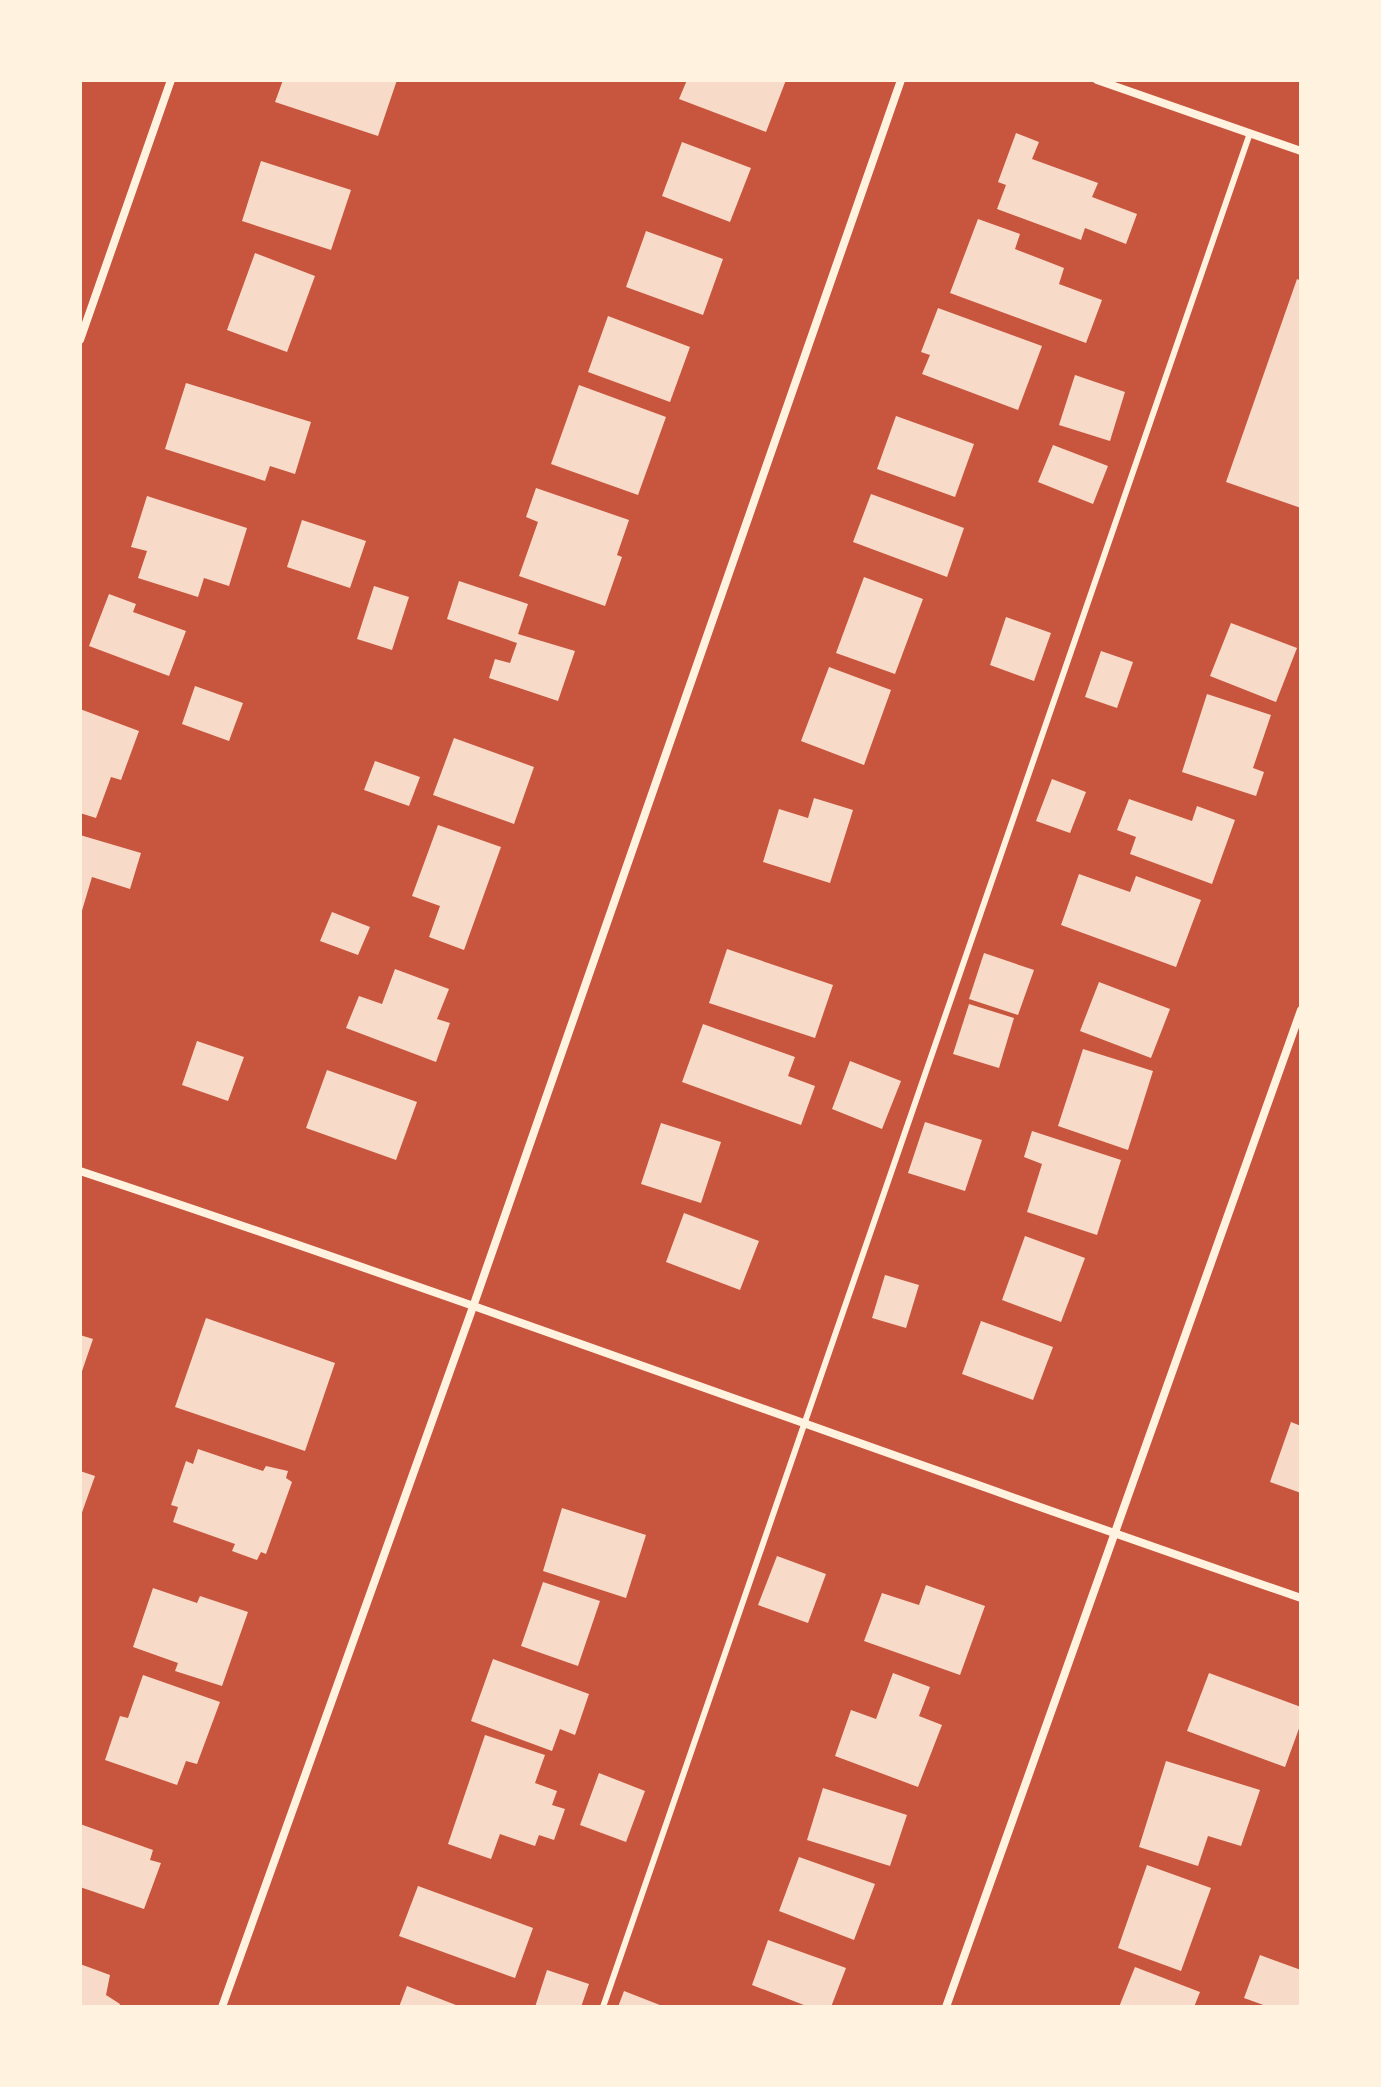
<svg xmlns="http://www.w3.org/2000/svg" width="1381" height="2087" viewBox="0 0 1381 2087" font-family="'Fira Sans Condensed',sans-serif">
  <rect width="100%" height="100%" fill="#c8553d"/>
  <g fill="#f7dbc8">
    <polygon points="283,80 397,80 378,136 275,102"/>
    <polygon points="687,80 786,80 766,132 679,99"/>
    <polygon points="1016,133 1039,142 1032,159 1098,183 1092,197 1137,214 1126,244 1085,228 1081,240 997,209 1006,185 998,182"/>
    <polygon points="682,142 751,168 730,222 662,196"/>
    <polygon points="261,161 351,190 331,250 242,221"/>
    <polygon points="978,219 1020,234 1015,249 1064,268 1059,284 1102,300 1086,343 950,293"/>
    <polygon points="646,231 723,259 703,315 626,287"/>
    <polygon points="255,253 315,276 287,352 227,330"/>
    <polygon points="1297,279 1301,281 1301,508 1226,482"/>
    <polygon points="938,308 1042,346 1018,410 922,374 930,355 921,352"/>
    <polygon points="608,316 690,347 670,402 588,372"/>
    <polygon points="1075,375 1125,392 1110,441 1059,425"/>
    <polygon points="186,383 311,422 295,474 270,466 265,481 165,449"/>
    <polygon points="579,385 666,417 638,495 551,464"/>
    <polygon points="896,416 974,444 955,497 877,469"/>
    <polygon points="1053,445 1108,466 1093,504 1038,482"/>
    <polygon points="536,488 629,520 617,555 622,557 605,606 519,576 538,522 526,517"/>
    <polygon points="871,494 964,528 947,577 853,542"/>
    <polygon points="147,496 247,528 229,586 204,578 198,597 138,578 147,551 131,547"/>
    <polygon points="302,520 366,541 350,588 287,567"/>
    <polygon points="864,577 923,599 895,674 836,653"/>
    <polygon points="459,581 528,604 518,634 575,651 558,701 489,678 495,659 510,663 517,643 447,619"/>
    <polygon points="374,586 409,597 392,650 357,639"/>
    <polygon points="109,594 136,604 133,612 186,631 169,676 89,646"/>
    <polygon points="1006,617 1051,633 1034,681 990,665"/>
    <polygon points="1231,623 1297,648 1276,702 1210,676"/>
    <polygon points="1101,651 1133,662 1117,708 1085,697"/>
    <polygon points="829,667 891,690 864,765 801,741"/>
    <polygon points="195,686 243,703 229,741 182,724"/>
    <polygon points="1207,694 1271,715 1253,768 1264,772 1256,796 1182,772"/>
    <polygon points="80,709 139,731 121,780 111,777 96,818 80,813"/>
    <polygon points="454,738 534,767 514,824 433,795"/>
    <polygon points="375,761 420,777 409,806 364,790"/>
    <polygon points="1052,779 1086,792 1070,833 1036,821"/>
    <polygon points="814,798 853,810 830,883 763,862 779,809 808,818"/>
    <polygon points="1129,799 1192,821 1197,806 1235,820 1212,884 1130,854 1136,837 1117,830"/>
    <polygon points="438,825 501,847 464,950 429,937 440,906 412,896"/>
    <polygon points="80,835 141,853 130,889 92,877 81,914"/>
    <polygon points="1079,874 1130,892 1136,876 1201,900 1176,967 1061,925"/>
    <polygon points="332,912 370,927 358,955 320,941"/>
    <polygon points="727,949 833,985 815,1038 709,1003"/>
    <polygon points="984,953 1034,970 1018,1015 969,999"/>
    <polygon points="395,969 449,989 437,1019 450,1023 436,1062 346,1028 359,996 382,1004"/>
    <polygon points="1099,982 1170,1009 1151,1058 1080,1031"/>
    <polygon points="969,1004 1014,1018 999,1068 953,1054"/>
    <polygon points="703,1024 795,1057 788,1076 815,1086 801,1125 682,1082"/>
    <polygon points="197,1041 244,1057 228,1101 182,1085"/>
    <polygon points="1083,1049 1153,1071 1128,1150 1058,1126"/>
    <polygon points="850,1061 901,1081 882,1129 832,1109"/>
    <polygon points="327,1070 417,1102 396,1160 306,1128"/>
    <polygon points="925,1122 982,1140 965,1191 908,1173"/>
    <polygon points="661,1123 721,1142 701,1203 641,1184"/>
    <polygon points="1032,1131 1121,1160 1097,1235 1027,1212 1042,1164 1024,1157"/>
    <polygon points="684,1213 759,1241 740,1290 666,1262"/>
    <polygon points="1025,1236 1085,1258 1061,1322 1002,1300"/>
    <polygon points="885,1275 919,1285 906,1328 872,1318"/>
    <polygon points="206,1318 335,1363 305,1451 175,1407"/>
    <polygon points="981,1321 1053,1347 1033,1400 962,1374"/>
    <polygon points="80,1335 93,1339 80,1377"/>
    <polygon points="1291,1422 1301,1426 1301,1493 1270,1482"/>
    <polygon points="198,1449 263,1471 266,1466 288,1471 286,1478 292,1482 266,1554 261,1552 257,1560 232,1551 235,1544 173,1522 178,1507 171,1505 186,1461 193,1464"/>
    <polygon points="80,1471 95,1476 80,1518"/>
    <polygon points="562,1508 646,1535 626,1598 543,1571"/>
    <polygon points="777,1556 826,1574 808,1623 758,1605"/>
    <polygon points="543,1582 600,1601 578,1666 521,1646"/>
    <polygon points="926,1585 985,1606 960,1675 864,1641 882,1593 919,1605"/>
    <polygon points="153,1588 197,1603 200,1596 248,1612 222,1686 175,1671 178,1663 133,1647"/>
    <polygon points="493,1659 589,1694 575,1735 560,1729 552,1751 471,1721"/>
    <polygon points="893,1673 930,1687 919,1716 942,1725 918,1787 835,1756 851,1710 876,1719"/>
    <polygon points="1209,1673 1301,1707 1301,1723 1285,1767 1187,1731"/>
    <polygon points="143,1675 220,1702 197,1764 186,1761 177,1785 105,1760 120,1716 128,1718"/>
    <polygon points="485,1735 545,1755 535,1783 557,1791 552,1805 565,1809 554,1840 539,1835 535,1846 500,1834 491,1859 448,1844"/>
    <polygon points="1166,1761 1260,1790 1241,1846 1208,1836 1198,1866 1139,1847"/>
    <polygon points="599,1773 645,1791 626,1842 580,1825"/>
    <polygon points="823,1788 907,1815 890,1866 807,1840"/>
    <polygon points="80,1824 153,1850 150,1860 161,1863 144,1909 80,1887"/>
    <polygon points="799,1857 875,1884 854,1940 779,1911"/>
    <polygon points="1147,1865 1211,1888 1181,1971 1118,1948"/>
    <polygon points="418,1886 533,1928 515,1978 399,1936"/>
    <polygon points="768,1940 846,1968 831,2007 809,2007 752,1985"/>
    <polygon points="1260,1955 1301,1970 1301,2007 1269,2007 1244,1998"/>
    <polygon points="80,1964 110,1975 106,1995 120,2004 119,2007 80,2007"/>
    <polygon points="1135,1967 1200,1992 1194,2007 1119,2007"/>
    <polygon points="547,1970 589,1984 581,2007 535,2007"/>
    <polygon points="407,1986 461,2007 399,2007"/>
    <polygon points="624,1991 665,2007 618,2007"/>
  </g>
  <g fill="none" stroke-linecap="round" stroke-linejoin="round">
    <polyline stroke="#fff3e0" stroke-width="6" points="603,2007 1250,133"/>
    <g stroke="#fff3e0" stroke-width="8">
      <polyline points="1097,80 1301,151"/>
      <polyline points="80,340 171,80"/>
      <path d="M80 1171C489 1307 893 1458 1301 1598"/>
      <polyline points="222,2007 474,1304 901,80"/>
      <polyline points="946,2007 1301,1010"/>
    </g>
  </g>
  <rect width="1381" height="2087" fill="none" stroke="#fff3e0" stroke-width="164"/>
</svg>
